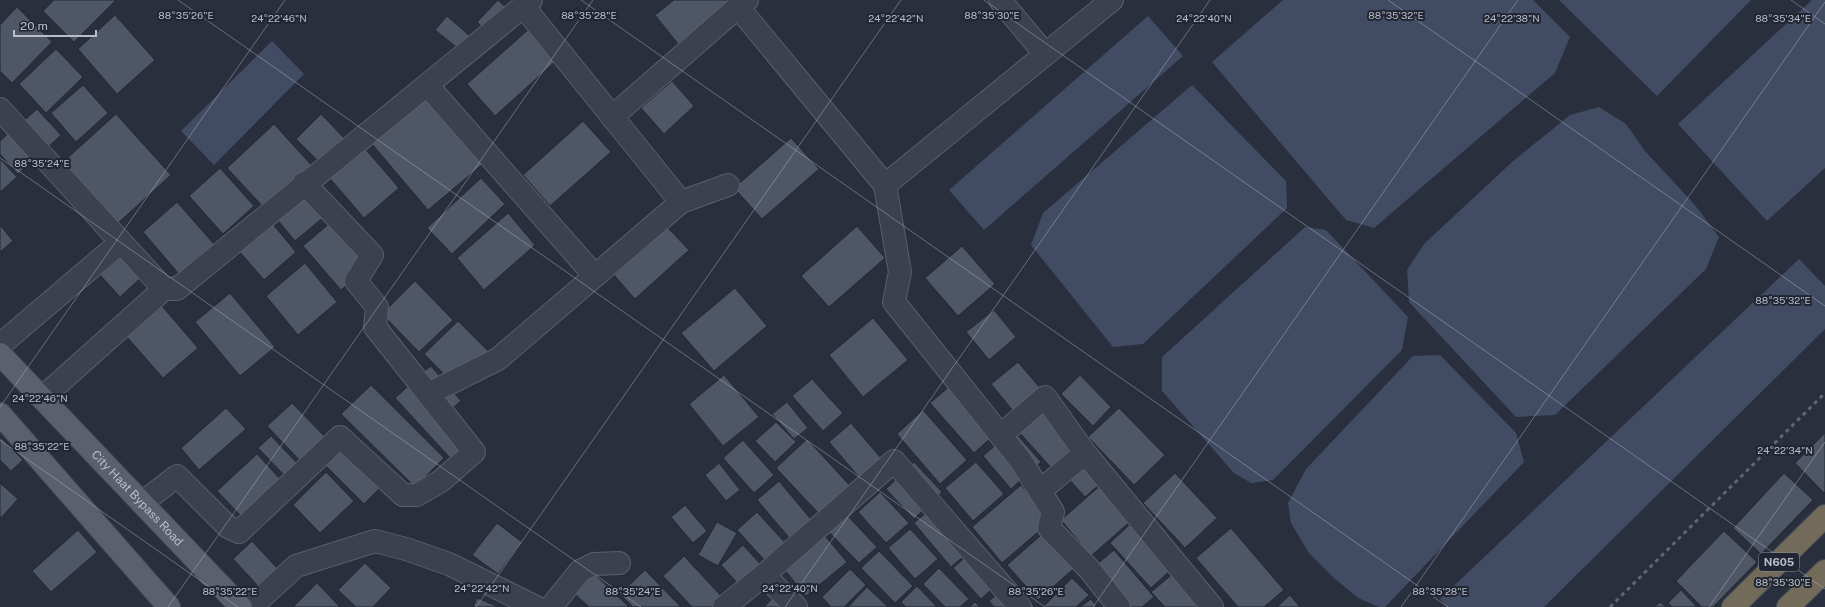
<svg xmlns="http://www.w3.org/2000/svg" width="1825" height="607" viewBox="0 0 1825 607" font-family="'Public Sans',sans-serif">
  <rect width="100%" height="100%" fill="#292f3d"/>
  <g fill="#414c64">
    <polygon points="1283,0 1533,0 1570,37 1555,73 1374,228 1346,220 1212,62"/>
    <polygon points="1559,0 1751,0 1657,96"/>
    <polygon points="1812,0 1825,0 1825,168 1767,221 1678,124"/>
    <polygon points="1148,16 1183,56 984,230 949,190"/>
    <polygon points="272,41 304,74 214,165 181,131"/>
    <polygon points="1192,85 1286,181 1287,208 1143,344 1113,347 1031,245 1043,213"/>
    <polygon points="1599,107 1626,124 1645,151 1695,205 1719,237 1706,269 1555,415 1516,417 1409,302 1407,270 1424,244 1512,162 1570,115"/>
    <polygon points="1305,227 1326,230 1408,317 1402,350 1273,480 1251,483 1234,473 1162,391 1162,357"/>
    <polygon points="1799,259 1825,286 1825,329 1544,607 1447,607 1440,599"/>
    <polygon points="1440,355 1516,433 1524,462 1385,607 1379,607 1358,598 1334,578 1309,553 1291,523 1288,503 1306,469 1413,356"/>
  </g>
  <g fill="#4f5665" stroke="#232834">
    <polygon points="54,0 116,0 74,42 43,11"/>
    <polygon points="498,0 511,13 490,35 477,22"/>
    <polygon points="674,0 732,0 678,44 655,15"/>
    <polygon points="17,7 52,42 12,83 0,71 0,25"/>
    <polygon points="115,15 155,60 117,94 78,49"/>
    <polygon points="447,16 471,37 460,50 435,30"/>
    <polygon points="529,29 557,60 495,116 467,84"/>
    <polygon points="56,49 83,77 46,113 19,84"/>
    <polygon points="672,81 694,106 664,134 641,108"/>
    <polygon points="83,85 108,113 76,142 51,113"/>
    <polygon points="427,97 484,163 428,210 372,144"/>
    <polygon points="37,109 61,135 42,153 17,127"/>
    <polygon points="116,114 171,175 118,223 63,162"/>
    <polygon points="321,114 347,141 322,165 296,139"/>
    <polygon points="583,121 611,152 550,206 523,175"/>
    <polygon points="274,124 313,167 266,210 227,168"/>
    <polygon points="13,129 38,155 18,174 0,154 0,141"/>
    <polygon points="791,138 819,169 762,219 734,188"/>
    <polygon points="362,145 399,188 364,218 327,175"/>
    <polygon points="0,159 17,177 0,192"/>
    <polygon points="220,168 254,206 223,234 189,196"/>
    <polygon points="481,178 505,204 452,254 427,228"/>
    <polygon points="318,183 337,206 295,241 276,218"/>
    <polygon points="177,202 214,244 179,274 143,232"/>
    <polygon points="508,213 535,245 484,290 457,258"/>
    <polygon points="266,216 296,252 264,280 233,244"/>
    <polygon points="338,216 376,260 341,290 303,246"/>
    <polygon points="0,225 13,241 0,252"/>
    <polygon points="857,226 885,258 829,307 801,276"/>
    <polygon points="667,227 689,250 635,299 614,275"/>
    <polygon points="136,243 156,264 120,297 100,275"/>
    <polygon points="962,246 995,284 958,316 925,278"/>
    <polygon points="305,263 337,302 298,335 266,296"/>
    <polygon points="415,281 453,320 419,352 382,314"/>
    <polygon points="735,288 767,326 714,371 681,333"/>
    <polygon points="230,293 275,347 240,376 195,322"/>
    <polygon points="162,306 198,348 163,378 127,337"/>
    <polygon points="994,310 1016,337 989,360 966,332"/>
    <polygon points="873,318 908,360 863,397 829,355"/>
    <polygon points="458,321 496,359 462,392 424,354"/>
    <polygon points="1018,362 1041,389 1014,412 991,384"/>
    <polygon points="431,366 461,401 448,412 417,377"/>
    <polygon points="724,375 759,417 723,446 689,404"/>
    <polygon points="1080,375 1111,407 1093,426 1061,394"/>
    <polygon points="812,379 843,413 823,431 792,396"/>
    <polygon points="415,380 473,443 453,461 395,398"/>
    <polygon points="957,380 1001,429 974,453 930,403"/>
    <polygon points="371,385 444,458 415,487 341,414"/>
    <polygon points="1045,397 1087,442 1055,472 1011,423"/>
    <polygon points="787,402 808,428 794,439 772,414"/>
    <polygon points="292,403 331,443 306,467 267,426"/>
    <polygon points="226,408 246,429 199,470 181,448"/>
    <polygon points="1119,408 1165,455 1134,485 1088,437"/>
    <polygon points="923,410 967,460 940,484 897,434"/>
    <polygon points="776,422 796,442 775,462 755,441"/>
    <polygon points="851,423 886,464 864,483 829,442"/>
    <polygon points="1013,430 1041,462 1011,489 983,456"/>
    <polygon points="1825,433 1825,492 1824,493 1795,463"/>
    <polygon points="355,435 394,474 364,504 325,465"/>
    <polygon points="271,436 298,464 285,476 258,448"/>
    <polygon points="0,437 23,460 11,471 0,460"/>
    <polygon points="807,439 852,488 822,517 776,468"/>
    <polygon points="743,440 774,475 754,493 723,458"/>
    <polygon points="257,454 282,481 243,518 217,491"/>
    <polygon points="1095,454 1111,474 1085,497 1068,478"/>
    <polygon points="914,462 942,492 914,519 886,489"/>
    <polygon points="976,462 1004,494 973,521 945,488"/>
    <polygon points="719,463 740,490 726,501 705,475"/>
    <polygon points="326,472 354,501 320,533 293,505"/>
    <polygon points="1175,473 1217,518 1185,548 1143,503"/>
    <polygon points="1784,473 1813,500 1761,554 1733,528"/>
    <polygon points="1110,477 1141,512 1091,556 1061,520"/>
    <polygon points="779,481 814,523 792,541 757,500"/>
    <polygon points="0,483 18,499 1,518 0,517"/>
    <polygon points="1021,485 1052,520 1002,563 972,527"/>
    <polygon points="880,492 909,523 886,543 858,512"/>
    <polygon points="941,500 978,544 951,567 914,523"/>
    <polygon points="685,505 707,531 693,543 671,517"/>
    <polygon points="843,511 877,547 859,563 825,528"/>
    <polygon points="757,512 788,546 768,564 737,530"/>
    <polygon points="1142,513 1183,559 1151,588 1110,543"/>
    <polygon points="717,522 737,533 718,566 698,555"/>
    <polygon points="1056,522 1087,557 1038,600 1007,565"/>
    <polygon points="497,523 522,542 498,574 472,555"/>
    <polygon points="1231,528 1284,590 1264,607 1238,607 1196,558"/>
    <polygon points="819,529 847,562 806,596 779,563"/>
    <polygon points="910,529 938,559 915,579 888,548"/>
    <polygon points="78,530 97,552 51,592 32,571"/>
    <polygon points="1724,531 1757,562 1713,607 1702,607 1676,581"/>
    <polygon points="252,541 277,568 258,586 233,559"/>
    <polygon points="743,545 762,566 740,586 721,565"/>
    <polygon points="976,548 1004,578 981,599 953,568"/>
    <polygon points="1114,550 1154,597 1142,607 1110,607 1083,576"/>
    <polygon points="879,551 913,586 895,603 861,568"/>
    <polygon points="684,556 723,598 713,607 692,607 663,576"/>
    <polygon points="1187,562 1225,607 1165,607 1151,592"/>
    <polygon points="365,563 391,588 373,607 356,607 338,590"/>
    <polygon points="939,568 969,599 960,607 945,607 923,584"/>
    <polygon points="850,569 866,585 844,607 831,607 822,597"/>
    <polygon points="645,570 681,607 633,607 620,594"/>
    <polygon points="591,571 629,607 589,607 572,591"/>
    <polygon points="1072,578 1089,595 1076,607 1043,607"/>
    <polygon points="1011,582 1035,607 994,607 989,601"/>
    <polygon points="317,583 340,607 293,607"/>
    <polygon points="785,586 806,607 764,607"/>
    <polygon points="917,586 937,607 906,607 901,602"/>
    <polygon points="867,587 888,607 848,607"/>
    <polygon points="1681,590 1697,607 1672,607 1668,603"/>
    <polygon points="1290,595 1300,607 1277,607"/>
    <polygon points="477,598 499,607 473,607"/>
    <polygon points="1091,599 1097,607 1080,607"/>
    <polygon points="975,602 980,607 970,607"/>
    <polygon points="1660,602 1666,607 1655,607"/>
  </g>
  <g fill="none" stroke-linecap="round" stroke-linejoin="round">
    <defs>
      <g id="street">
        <polyline points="747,0 738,7 885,185 900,272 894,302 1021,461 1053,512 1049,528 1090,570 1119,607"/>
        <polyline points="1000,0 1045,54"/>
        <polyline points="523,6 681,202 728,185"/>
        <polyline points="427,85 595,276 498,359 428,394"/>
        <polyline points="0,109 121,242"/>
        <polyline points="612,117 738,7"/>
        <polyline points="885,185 1112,0"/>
        <polyline points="595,276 681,202"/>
        <polyline points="164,289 177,289 531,0"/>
        <polyline points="0,345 121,242 164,289 42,398"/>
        <polyline points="1001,435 1045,397 1085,453 1040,491"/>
        <polyline points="1085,453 1212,607"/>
        <polyline points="142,503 177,476 228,527 239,532 340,437 403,495 417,495 441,481 474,452 375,327 377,307 356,281 372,255 304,183"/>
        <polyline points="764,575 796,607"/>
        <polyline points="251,607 296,566 375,541 406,549 449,564 536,607"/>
        <polyline points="551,607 580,571 594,564 619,563"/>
        <polyline points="724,607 764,575 894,461 1020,607"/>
      </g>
      <g id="primary">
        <path id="s1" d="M0 354 241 607"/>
        <polyline points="0,414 169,607"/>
      </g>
      <g id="highway">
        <polyline points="1733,607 1825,516"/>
        <polyline points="1788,607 1825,571"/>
      </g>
    </defs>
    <use href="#street" stroke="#5a5f6b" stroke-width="24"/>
    <use href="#primary" stroke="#464a56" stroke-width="24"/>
    <use href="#highway" stroke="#474c58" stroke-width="24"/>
    <use href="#street" stroke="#3c414d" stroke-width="22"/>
    <use href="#primary" stroke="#5b606d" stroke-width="22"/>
    <use href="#highway" stroke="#726b5a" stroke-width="22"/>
    <polyline stroke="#5f6574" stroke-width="3" stroke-dasharray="4 4" stroke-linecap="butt" points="1610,607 1825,393"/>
  </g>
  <path fill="none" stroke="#b9bdc8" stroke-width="1" stroke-opacity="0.45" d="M178 0 1045 607M581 0 1448 607M984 0 1825 589M1388 0 1825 306M1791 0 1825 24M0 158 641 607M0 407 285 0M0 440 238 607M168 607 593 0M476 607 901 0M785 607 1210 0M1093 607 1518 0M1401 607 1825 2M1709 607 1825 442"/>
  <g text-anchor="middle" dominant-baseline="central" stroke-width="4" stroke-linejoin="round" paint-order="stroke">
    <rect fill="#212632" stroke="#8b909b" stroke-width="1" x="1759" y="553" width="40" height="18" rx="3"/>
    <g font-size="11" font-weight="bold" fill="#b9bdc8">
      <text x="1779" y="562">N605</text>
    </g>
    <g font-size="12" fill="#b9bdc8" stroke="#212632">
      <text stroke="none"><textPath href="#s1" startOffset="199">City Haat Bypass Road</textPath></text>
    </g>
  </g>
  <g font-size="10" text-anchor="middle" fill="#b9bdc8" stroke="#212632" stroke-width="4" stroke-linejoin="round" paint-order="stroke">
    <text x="1396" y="19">88°35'32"E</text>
    <text x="186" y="19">88°35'26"E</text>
    <text x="589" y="19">88°35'28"E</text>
    <text x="992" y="19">88°35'30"E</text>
    <text x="1783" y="22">88°35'34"E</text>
    <text x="279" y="22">24°22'46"N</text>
    <text x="896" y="22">24°22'42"N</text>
    <text x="1204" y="22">24°22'40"N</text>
    <text x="1512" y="22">24°22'38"N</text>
    <text x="42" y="167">88°35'24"E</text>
    <text x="1783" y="304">88°35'32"E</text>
    <text x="40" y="402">24°22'46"N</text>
    <text x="42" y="450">88°35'22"E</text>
    <text x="1785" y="454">24°22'34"N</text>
    <text x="1783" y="586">88°35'30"E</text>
    <text x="482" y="592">24°22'42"N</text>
    <text x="790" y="592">24°22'40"N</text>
    <text x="230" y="595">88°35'22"E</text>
    <text x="633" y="595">88°35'24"E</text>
    <text x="1036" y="595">88°35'26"E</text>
    <text x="1440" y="595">88°35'28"E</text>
  </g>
  <path d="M14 30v6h82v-6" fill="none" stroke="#b9bdc8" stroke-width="2"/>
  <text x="20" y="30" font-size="12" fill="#b9bdc8" stroke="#212632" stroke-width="3" paint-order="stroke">20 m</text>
</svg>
